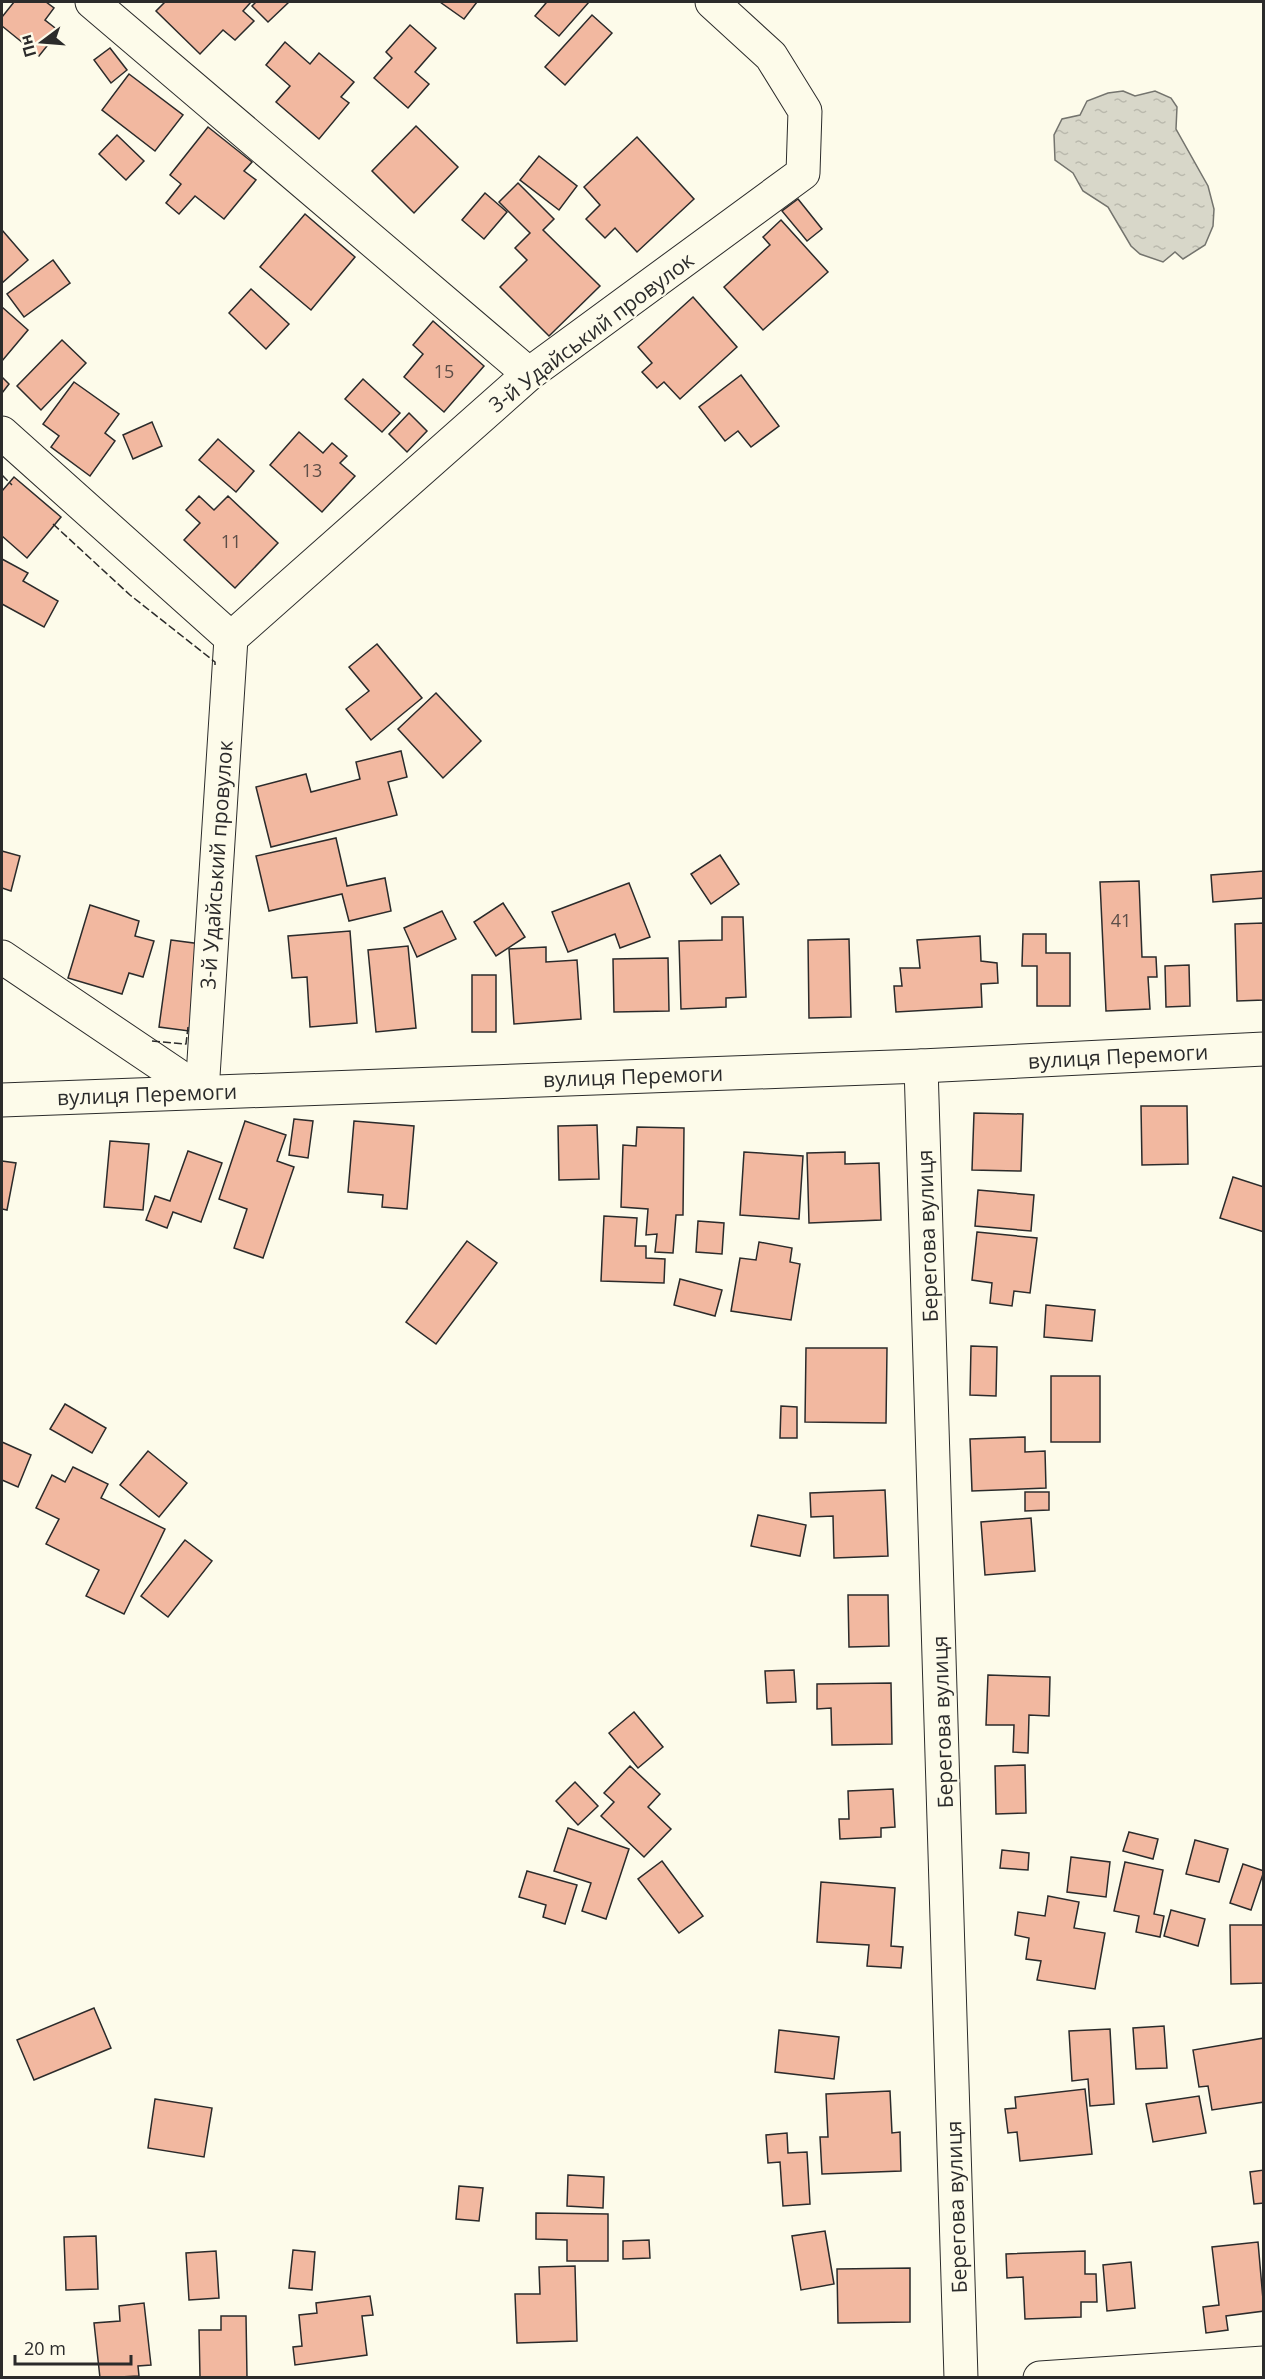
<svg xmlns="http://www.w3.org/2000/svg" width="1265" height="2379" viewBox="0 0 1265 2379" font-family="'Open Sans',sans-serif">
  <defs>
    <pattern id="water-ripples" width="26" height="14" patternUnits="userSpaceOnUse" patternTransform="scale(1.5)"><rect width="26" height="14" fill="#d8d7c9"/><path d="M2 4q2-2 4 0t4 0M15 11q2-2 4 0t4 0" fill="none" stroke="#bab9ad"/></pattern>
  </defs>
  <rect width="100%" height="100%" fill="#fdfbea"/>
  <polygon fill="url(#water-ripples)" stroke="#74746e" stroke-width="1.5" points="1123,91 1135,96 1155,91 1171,98 1177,107 1176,129 1208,186 1214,209 1213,226 1205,245 1183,259 1175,252 1163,262 1140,254 1131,246 1108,207 1083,191 1073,173 1055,160 1054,135 1062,119 1080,115 1087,101 1108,93"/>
  <g fill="#f2b8a0" stroke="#2b2b2b" stroke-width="1.5">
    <polygon points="14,2 46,2 54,8 45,20 59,31 39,56 2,26 2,17"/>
    <polygon points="165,2 251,2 243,11 254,21 235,40 223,30 200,54 156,11"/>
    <polygon points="256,2 289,2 268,22 252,6"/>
    <polygon points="440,2 477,2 464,19"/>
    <polygon points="544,2 589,2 559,36 535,16 546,3"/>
    <polygon points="592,15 612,33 565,85 545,67"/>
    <polygon points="410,25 436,48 415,72 429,84 408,108 374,78 392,58 386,52"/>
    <polygon points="285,42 310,64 319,53 354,82 341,97 349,103 319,139 276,102 290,86 266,65"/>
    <polygon points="110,48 127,70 111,83 94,60"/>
    <polygon points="129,74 183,115 155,151 102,110"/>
    <polygon points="416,126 458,167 414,213 372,171"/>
    <polygon points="208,127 252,162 244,171 256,180 224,219 195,196 179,214 166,203 181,184 170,175"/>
    <polygon points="117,135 144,161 126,180 99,154"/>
    <polygon points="637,137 694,199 637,252 615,228 605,238 586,219 600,205 584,187"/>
    <polygon points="539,156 577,186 559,210 520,180"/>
    <polygon points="518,183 554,219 543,230 600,286 549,336 500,287 527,260 515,248 530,233 499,202"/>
    <polygon points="485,193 507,212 484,239 462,220"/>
    <polygon points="798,199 822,229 807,241 782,211"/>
    <polygon points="305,214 355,257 311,310 260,267"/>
    <polygon points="781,220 828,272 763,330 724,287 770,245 763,237"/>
    <polygon points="2,230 28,260 2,283"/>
    <polygon points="53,260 70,283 24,317 7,294"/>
    <polygon points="251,289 289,324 266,349 229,313"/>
    <polygon points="693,297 737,347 680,399 664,382 657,388 642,372 652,363 638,347"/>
    <polygon points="2,307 28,330 2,361"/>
    <polygon points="433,321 484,366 444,412 404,377 423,354 413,345"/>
    <polygon points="62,340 86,363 41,410 17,386"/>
    <polygon points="741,375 779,426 751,447 738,431 725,441 699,407"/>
    <polygon points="2,377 9,384 2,393"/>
    <polygon points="363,379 400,413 382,432 345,399"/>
    <polygon points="74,382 119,414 105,433 115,441 90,476 51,447 59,436 43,424"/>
    <polygon points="409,413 427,431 407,452 389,434"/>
    <polygon points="152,422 162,446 133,459 123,435"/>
    <polygon points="299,432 323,453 332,443 347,456 340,463 355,476 322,512 270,465"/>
    <polygon points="218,439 254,471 236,492 199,460"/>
    <polygon points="14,477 61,517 27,558 2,536 2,491"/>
    <polygon points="199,496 214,510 228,496 278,543 235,588 184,540 200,523 186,510"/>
    <polygon points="2,559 28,573 23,581 58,601 44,627 2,604"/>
    <polygon points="377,644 422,698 371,740 346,709 369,691 349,667"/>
    <polygon points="436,693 481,741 443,778 398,729"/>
    <polygon points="401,751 407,777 388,782 397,815 271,847 256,787 306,774 311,792 360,779 356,762"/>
    <polygon points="336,838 347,886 385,878 391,911 349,921 342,894 269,911 256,856"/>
    <polygon points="2,851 20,856 11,891 2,888"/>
    <polygon points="720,855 739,884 711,904 691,874"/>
    <polygon points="1264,871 1264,898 1213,902 1211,875"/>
    <polygon points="1139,881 1142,957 1156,957 1157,977 1148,977 1150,1009 1106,1011 1100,882"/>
    <polygon points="629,883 650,937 620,948 615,934 568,952 552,912"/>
    <polygon points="503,903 525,937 496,956 474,922"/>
    <polygon points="90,905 139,921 135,936 154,941 143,977 129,973 122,994 68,978"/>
    <polygon points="442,911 456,939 417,957 404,928"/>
    <polygon points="722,917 743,917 746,997 726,998 726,1007 681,1009 679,941 722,940"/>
    <polygon points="1264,923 1264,1000 1237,1001 1235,924"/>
    <polygon points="350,931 357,1023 310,1027 307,977 292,978 288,936"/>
    <polygon points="1023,934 1046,934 1046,953 1070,953 1070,1006 1037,1006 1037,966 1022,966"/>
    <polygon points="980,936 981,961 997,963 998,983 981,984 982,1007 896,1012 894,986 902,986 900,968 920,968 917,940"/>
    <polygon points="849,939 851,1017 809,1018 808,940"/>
    <polygon points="171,940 201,944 189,1031 159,1027"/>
    <polygon points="408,946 416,1028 376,1032 368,950"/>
    <polygon points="546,947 546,962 577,960 581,1019 514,1024 509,949"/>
    <polygon points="668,958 669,1011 614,1012 613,959"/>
    <polygon points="1189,965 1190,1006 1166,1007 1165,966"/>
    <rect x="472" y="975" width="24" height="57"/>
    <polygon points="1141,1106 1187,1106 1188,1164 1142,1165"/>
    <polygon points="974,1113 1023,1114 1021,1171 972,1170"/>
    <polygon points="294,1119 313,1121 308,1158 289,1155"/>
    <polygon points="245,1121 286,1135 277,1161 294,1167 263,1258 234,1248 247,1209 219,1199"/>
    <polygon points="354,1121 414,1126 407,1209 382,1207 383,1195 348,1192"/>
    <polygon points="597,1125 599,1179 559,1180 558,1126"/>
    <polygon points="637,1127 684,1128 683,1215 676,1215 673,1253 655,1252 657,1234 646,1235 648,1209 621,1207 623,1145 636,1146"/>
    <polygon points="110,1141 149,1144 143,1210 104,1207"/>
    <polygon points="188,1151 222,1163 201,1222 173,1212 167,1228 146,1220 155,1196 170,1201"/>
    <polygon points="744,1152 803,1156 799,1219 740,1215"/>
    <polygon points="845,1152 845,1164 879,1163 881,1220 809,1223 807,1153"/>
    <polygon points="2,1161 16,1163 7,1210 2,1209"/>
    <polygon points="1233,1177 1264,1187 1264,1232 1220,1218"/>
    <polygon points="978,1190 1034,1195 1031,1231 975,1226"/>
    <polygon points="604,1216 637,1218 635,1246 646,1246 646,1258 665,1259 664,1283 601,1281"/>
    <polygon points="698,1221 724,1223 722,1254 696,1252"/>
    <polygon points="977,1232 1037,1238 1030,1293 1014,1291 1012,1306 990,1303 992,1283 972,1280"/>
    <polygon points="467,1241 497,1263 436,1344 406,1322"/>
    <polygon points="759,1242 792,1248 790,1262 800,1264 791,1320 731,1311 740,1258 756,1260"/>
    <polygon points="680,1279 722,1290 715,1316 674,1305"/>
    <polygon points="1046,1305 1095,1310 1092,1341 1044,1337"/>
    <polygon points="971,1346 997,1347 996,1396 970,1395"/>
    <polygon points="806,1348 887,1348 886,1423 805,1422"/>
    <rect x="1051" y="1376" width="49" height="66"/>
    <polygon points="65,1404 106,1428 92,1453 50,1429"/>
    <polygon points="781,1406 797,1407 797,1438 780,1438"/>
    <polygon points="1025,1437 1025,1452 1045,1451 1046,1488 972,1491 970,1439"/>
    <polygon points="2,1442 31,1455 18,1487 2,1480"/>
    <polygon points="148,1451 187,1483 159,1517 120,1485"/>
    <polygon points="73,1467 108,1484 101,1498 165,1529 124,1614 86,1596 99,1570 46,1544 59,1519 36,1508 52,1475 65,1482"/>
    <polygon points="885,1490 888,1556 834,1558 833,1516 811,1517 810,1493"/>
    <polygon points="1025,1492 1049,1492 1049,1510 1025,1511"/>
    <polygon points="758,1515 806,1525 800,1556 751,1546"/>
    <polygon points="1031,1518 1035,1571 985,1575 981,1522"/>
    <polygon points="185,1540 212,1561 168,1617 141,1596"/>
    <polygon points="848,1595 888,1595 889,1646 849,1647"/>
    <polygon points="794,1670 796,1702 767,1703 765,1671"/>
    <polygon points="988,1675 1050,1677 1049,1716 1029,1715 1028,1753 1013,1752 1014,1725 986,1725"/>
    <polygon points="891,1683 892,1744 832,1745 831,1708 817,1709 817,1684"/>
    <polygon points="634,1712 663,1747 638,1768 609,1733"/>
    <polygon points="1025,1765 1026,1813 996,1814 995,1766"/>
    <polygon points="630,1766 660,1794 648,1807 671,1829 644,1857 601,1816 614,1802 604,1793"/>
    <polygon points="575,1782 598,1806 578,1825 556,1801"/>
    <polygon points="893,1789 895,1827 881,1828 881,1837 840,1839 839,1819 849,1819 848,1791"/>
    <polygon points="568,1828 629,1849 606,1919 582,1911 591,1883 554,1871"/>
    <polygon points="1129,1832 1158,1839 1153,1859 1123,1851"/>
    <polygon points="1195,1840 1228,1849 1219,1882 1186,1874"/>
    <polygon points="1002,1850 1029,1853 1028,1870 1000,1868"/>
    <polygon points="1071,1857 1110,1862 1106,1897 1067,1892"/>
    <polygon points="662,1861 703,1916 679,1933 638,1879"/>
    <polygon points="1125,1862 1163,1870 1154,1914 1164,1916 1160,1937 1136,1932 1139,1916 1114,1911"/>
    <polygon points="1243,1864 1264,1871 1251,1910 1230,1903"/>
    <polygon points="527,1871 577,1885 565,1924 543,1917 546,1905 519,1897"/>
    <polygon points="821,1882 895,1888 891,1946 903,1947 901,1968 867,1966 869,1945 817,1942"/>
    <polygon points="1048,1896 1079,1902 1074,1928 1105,1933 1095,1989 1037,1980 1041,1961 1026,1959 1029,1938 1015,1935 1018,1912 1045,1916"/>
    <polygon points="1171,1910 1205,1919 1198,1946 1164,1936"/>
    <polygon points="1230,1925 1264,1925 1264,1983 1231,1984"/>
    <polygon points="94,2008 111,2048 34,2080 17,2040"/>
    <polygon points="1164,2026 1167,2068 1136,2069 1133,2028"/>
    <polygon points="1110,2029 1114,2104 1090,2106 1088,2079 1072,2081 1069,2031"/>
    <polygon points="779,2030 839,2037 834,2079 775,2072"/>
    <polygon points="1264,2038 1264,2102 1212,2110 1208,2086 1199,2087 1193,2050"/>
    <polygon points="1085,2089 1092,2154 1020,2161 1017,2132 1008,2133 1005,2109 1016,2108 1015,2097"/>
    <polygon points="890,2091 892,2133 900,2132 901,2171 822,2174 820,2137 828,2137 826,2094"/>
    <polygon points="1199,2096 1206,2133 1153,2142 1146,2104"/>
    <polygon points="155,2099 212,2108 204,2157 148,2148"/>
    <polygon points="787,2133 788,2153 807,2152 810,2204 783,2206 780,2162 768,2163 766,2135"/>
    <polygon points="1264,2170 1264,2203 1254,2204 1250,2172"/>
    <polygon points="568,2175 604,2177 603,2208 567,2206"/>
    <polygon points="459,2186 483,2188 479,2221 456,2219"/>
    <polygon points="536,2213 608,2214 608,2261 567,2261 567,2240 536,2239"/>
    <polygon points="825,2231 834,2284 801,2290 792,2236"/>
    <polygon points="96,2236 98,2289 66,2290 64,2237"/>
    <polygon points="649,2240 650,2258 623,2259 623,2241"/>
    <polygon points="1258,2242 1264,2311 1226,2316 1228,2330 1206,2333 1203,2307 1219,2305 1212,2247"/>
    <polygon points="293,2250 315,2252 312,2290 289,2288"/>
    <polygon points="216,2251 219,2298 189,2300 186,2253"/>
    <polygon points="1085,2251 1085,2274 1096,2274 1097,2302 1081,2302 1081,2317 1025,2319 1023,2277 1007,2278 1006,2254"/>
    <polygon points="1131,2262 1135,2308 1107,2311 1103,2265"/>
    <polygon points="575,2266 577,2341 517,2343 515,2294 540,2294 539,2267"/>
    <polygon points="910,2268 910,2322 838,2323 837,2269"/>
    <polygon points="370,2296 373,2315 362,2316 367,2355 295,2365 293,2347 302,2346 299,2315 317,2313 316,2303"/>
    <polygon points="144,2303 151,2365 138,2366 139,2376 100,2378 94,2323 120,2321 119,2306"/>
    <polygon points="221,2316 246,2316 247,2377 200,2377 199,2330 221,2330"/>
  </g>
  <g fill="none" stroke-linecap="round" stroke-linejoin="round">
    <defs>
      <g id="street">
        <polyline points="92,2 529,374"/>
        <polyline points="2,433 231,638 202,1092"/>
        <polyline points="231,638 529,374 803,173 805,111 771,56 712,2"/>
        <polyline points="2,957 202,1092"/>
        <polyline points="921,1066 961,2378"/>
        <polyline points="2,1100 921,1066 1264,1049"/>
        <polyline points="1040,2378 1264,2363"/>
      </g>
    </defs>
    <use href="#street" stroke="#2b2b2b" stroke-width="35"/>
    <use href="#street" stroke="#fdfbea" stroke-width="33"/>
    <g stroke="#2b2b2b" stroke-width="1.5" stroke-dasharray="8 3" stroke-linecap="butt">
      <polyline points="2,475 12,485"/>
      <polyline points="53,524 130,595 215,662 215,665"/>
      <polyline points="152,1041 186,1044 188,1027"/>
    </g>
  </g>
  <g text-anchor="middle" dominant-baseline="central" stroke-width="4.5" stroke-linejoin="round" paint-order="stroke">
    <g font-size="18" fill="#5d4e48">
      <text x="444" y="371">15</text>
      <text x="312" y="470">13</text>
      <text x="231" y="541">11</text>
      <text x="1121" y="920">41</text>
    </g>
    <g font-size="21" fill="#2b2b2b" stroke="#fdfbea">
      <text transform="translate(591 332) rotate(-37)">3-й Удайський провулок</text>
      <text transform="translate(216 865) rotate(-86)">3-й Удайський провулок</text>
      <text transform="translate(1118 1056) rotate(-3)">вулиця Перемоги</text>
      <text transform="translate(633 1076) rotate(-2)">вулиця Перемоги</text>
      <text transform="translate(147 1094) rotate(-2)">вулиця Перемоги</text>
      <text transform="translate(927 1236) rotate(-92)">Берегова вулиця</text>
      <text transform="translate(942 1722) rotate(-92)">Берегова вулиця</text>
      <text transform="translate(956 2207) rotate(-92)">Берегова вулиця</text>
    </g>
  </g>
  <rect width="1265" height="2379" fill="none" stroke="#2b2b2b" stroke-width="6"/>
  <g transform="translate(42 42) rotate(254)" stroke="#fdfbea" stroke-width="4.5" paint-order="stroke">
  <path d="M0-4.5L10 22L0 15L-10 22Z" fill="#2b2b2b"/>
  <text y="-9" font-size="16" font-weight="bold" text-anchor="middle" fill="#2b2b2b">Пн</text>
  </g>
  <path d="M15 2355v9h116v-9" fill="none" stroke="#2b2b2b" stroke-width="3"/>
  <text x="24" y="2355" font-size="18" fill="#2b2b2b" stroke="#fdfbea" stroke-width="4.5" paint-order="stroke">20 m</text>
</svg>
